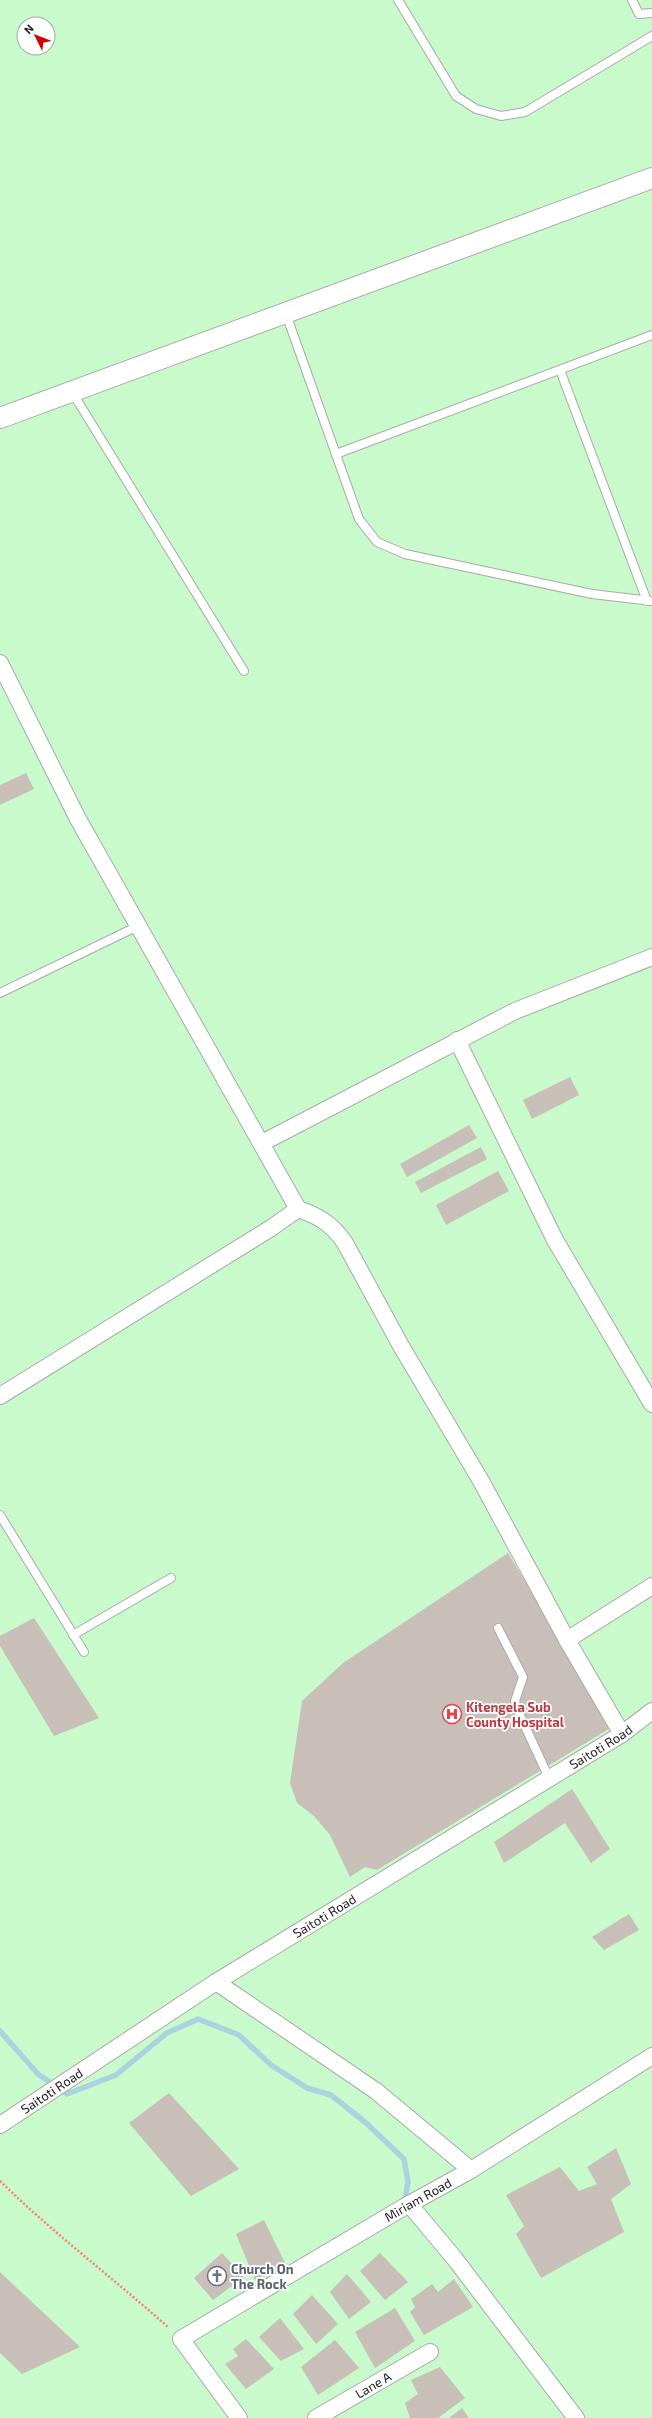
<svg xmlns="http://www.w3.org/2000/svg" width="652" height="2418" viewBox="0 0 652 2418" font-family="'Exo 2',sans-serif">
  <rect width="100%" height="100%" fill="#f2efe9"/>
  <path fill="#c8facc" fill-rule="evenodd" d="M0 0H652V2418H0ZM24 24H48V48H24Z"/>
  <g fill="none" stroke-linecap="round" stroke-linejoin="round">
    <polyline stroke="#aad3df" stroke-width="5.5" points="0,2031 38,2074 67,2094 116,2075 167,2033 198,2019 239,2035 271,2065 307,2088 331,2095 366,2123 404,2159 408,2182 404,2204"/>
  </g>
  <g fill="#c7bfb8">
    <polygon points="26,773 34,789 0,805 0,785"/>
    <polygon points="570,1077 579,1095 532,1119 523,1100"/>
    <polygon points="469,1125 477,1138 407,1177 400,1164"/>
    <polygon points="481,1147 487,1159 421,1193 415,1182"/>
    <polygon points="498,1171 509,1191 446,1225 436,1205"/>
    <polygon points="508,1553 612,1727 377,1870 365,1867 350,1877 330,1835 314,1816 297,1803 290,1783 302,1701 343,1663"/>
    <polygon points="34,1618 99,1718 54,1736 0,1646 0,1636"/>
    <polygon points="572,1789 610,1849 591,1863 565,1823 504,1863 494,1842"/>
    <polygon points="629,1914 639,1930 604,1950 592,1937"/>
    <polygon points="169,2093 239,2169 191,2196 129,2123"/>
    <polygon points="616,2148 631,2184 611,2199 624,2232 541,2278 516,2234 524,2226 506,2195 560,2167 579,2191 597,2184 587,2167"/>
    <polygon points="264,2220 286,2265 255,2280 236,2234"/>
    <polygon points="222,2253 244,2277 213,2300 194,2278"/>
    <polygon points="380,2253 408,2282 385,2300 360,2271"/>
    <polygon points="0,2272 80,2347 22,2374 0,2353"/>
    <polygon points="347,2274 371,2302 349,2319 330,2292"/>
    <polygon points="454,2279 473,2307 424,2335 410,2312 415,2307 411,2299 432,2284 438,2292"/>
    <polygon points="312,2295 338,2324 316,2344 293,2314"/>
    <polygon points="395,2308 415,2341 375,2368 355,2332"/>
    <polygon points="280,2318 304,2349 281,2361 259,2337"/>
    <polygon points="246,2339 274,2369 246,2389 225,2364 238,2356 233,2349"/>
    <polygon points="335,2340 359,2368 318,2395 301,2367"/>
    <polygon points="440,2367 465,2398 438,2418 410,2418 405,2403 418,2394 411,2380"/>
    <polygon points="462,2408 469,2418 449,2418"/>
  </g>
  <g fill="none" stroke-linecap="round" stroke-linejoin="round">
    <defs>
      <g id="service">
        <polyline points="398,0 456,96 476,109 501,116 525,112 652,36"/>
        <polyline points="632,0 639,14 652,13"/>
        <polyline points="286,314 359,519 377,542 405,554 592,594 652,601"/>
        <polyline points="560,370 647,601"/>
        <polyline points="72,392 244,671"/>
        <polyline points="336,454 652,335"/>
        <polyline points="0,993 138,926"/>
        <polyline points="0,1515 84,1652"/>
        <polyline points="498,1628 523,1677 515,1701 517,1709 549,1778"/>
        <polyline points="73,1635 171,1578"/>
      </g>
      <g id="minor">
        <polyline points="0,663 78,819 298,1209 271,1228 0,1396"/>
        <polyline points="457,1040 555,1240 652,1404"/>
        <polyline points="262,1143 515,1011 652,957"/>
        <path d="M298 1209C319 1216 332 1224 345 1243L401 1346 481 1481 567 1640 622 1734"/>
        <polyline points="567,1640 652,1586"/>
        <polyline points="216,1982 376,2091 471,2170"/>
        <path id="s1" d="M0 2125 216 1982 622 1734 652 1711"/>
        <polyline points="409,2204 455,2259 576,2418"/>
        <path id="s2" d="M239 2418 181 2339 404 2207 471 2170 652 2056"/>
        <path id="s3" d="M316 2418 430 2352"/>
      </g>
      <polyline id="tertiary" points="0,418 652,178"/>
    </defs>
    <use href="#service" stroke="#a9a9a9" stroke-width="10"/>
    <use href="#minor" stroke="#a9a9a9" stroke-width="18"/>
    <use href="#tertiary" stroke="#a9a9a9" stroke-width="22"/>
    <path stroke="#fa8072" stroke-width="2.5" stroke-dasharray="2 2" stroke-linecap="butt" d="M0 2181C53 2233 113 2278 169 2328"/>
    <use href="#service" stroke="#fff" stroke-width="8"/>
    <use href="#minor" stroke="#fff" stroke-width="16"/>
    <use href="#tertiary" stroke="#fff" stroke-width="20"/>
  </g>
  <defs>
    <symbol id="hospital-ring" viewBox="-11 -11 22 22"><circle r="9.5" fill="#fff" stroke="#e0444e" stroke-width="1.5"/><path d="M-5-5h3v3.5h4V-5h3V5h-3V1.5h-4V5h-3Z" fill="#e0444e"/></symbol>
    <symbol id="church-ring" viewBox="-11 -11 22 22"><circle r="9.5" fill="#fff" stroke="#6b7280" stroke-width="1.5"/><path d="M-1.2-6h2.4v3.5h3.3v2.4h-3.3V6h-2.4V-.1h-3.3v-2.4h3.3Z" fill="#6b7280"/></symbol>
  </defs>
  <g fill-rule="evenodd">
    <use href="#hospital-ring" x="441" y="1703" width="22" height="22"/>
    <use href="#church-ring" x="206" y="2265" width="22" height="22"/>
  </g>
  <g text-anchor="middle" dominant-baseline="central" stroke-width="3.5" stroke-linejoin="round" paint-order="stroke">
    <g font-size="13" font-weight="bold" fill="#be3a42" stroke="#fff" text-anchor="start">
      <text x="466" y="1707">Kitengela Sub<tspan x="466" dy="15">County Hospital</tspan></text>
    </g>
    <g font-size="13" fill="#222" stroke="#fff">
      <text stroke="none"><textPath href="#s1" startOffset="710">Saitoti Road</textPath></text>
      <text stroke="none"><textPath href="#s1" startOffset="386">Saitoti Road</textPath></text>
      <text stroke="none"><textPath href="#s1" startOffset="62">Saitoti Road</textPath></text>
      <text stroke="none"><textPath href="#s2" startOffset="373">Miriam Road</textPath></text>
      <text stroke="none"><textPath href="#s3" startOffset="66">Lane A</textPath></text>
    </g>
    <g font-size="13" font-weight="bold" fill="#5b616d" stroke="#fff" text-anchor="start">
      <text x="231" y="2269">Church On<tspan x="231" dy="15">The Rock</tspan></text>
    </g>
  </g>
  <g transform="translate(36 36) rotate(313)"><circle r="19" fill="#ffffff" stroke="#a7a7a7"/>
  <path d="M0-3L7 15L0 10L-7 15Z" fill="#d40000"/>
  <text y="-6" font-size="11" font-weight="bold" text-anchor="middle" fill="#222222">N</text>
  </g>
</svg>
